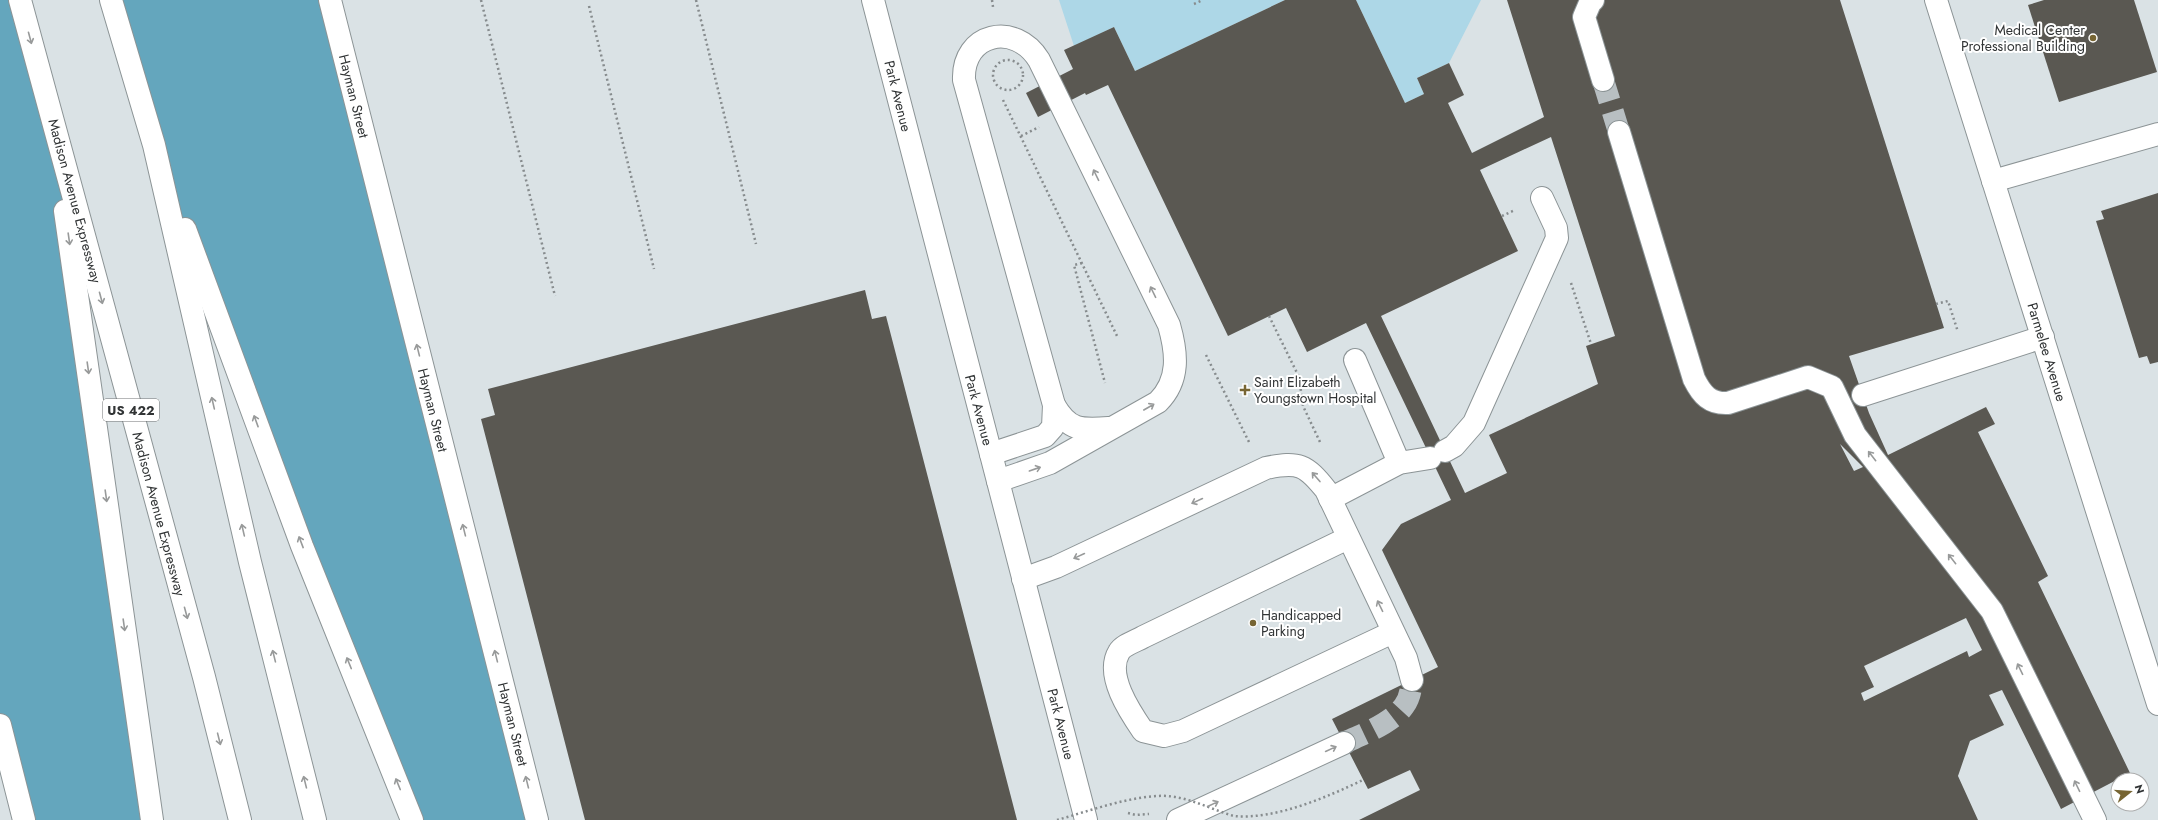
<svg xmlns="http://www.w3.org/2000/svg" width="2158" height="820" viewBox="0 0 2158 820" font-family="Jost,sans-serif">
  <rect width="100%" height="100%" fill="#dae2e5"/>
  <g fill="#add7e7">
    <polygon points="1059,0 1285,0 1135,71 1114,27 1074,46"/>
    <polygon points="1356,0 1481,0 1449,63 1417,78 1424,94 1405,103"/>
  </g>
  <g fill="#64a6bd">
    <polygon points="0,0 20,0 52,117 152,820 24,820 0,725"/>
    <polygon points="111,0 330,0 537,820 412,820 154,145"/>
  </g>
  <g fill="#5a5852" fill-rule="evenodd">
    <path d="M1285 0H1356L1405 103 1424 94 1417 78 1449 63 1464 95 1448 103 1472 153 1544 117 1507 0H1840L1944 328 1849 356 1869 413 1888 455 1986 407 1995 424 1978 432 2048 576 2038 582 2130 773 2061 809 2002 690 1989 695 2004 725 1970 741 1958 776 1978 820H1359L1420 790 1410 770 1368 789 1332 719 1438 667 1382 550 1401 524 1451 500 1366 323 1307 352 1286 308 1228 336 1108 85 1086 95 1085 93 1038 117 1026 93 1073 69 1064 50 1114 27 1135 71ZM1551 137 1615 336 1586 346 1598 384 1489 435 1507 473 1465 493 1381 316 1518 251 1480 170ZM1840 444 1863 467 1854 471ZM1966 618 1982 650 1969 657 1967 651 1864 701 1861 693 1874 687 1864 666Z"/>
    <polygon points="2044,0 2134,0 2157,72 2059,102 2028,5"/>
    <polygon points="2158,193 2158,362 2150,364 2147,356 2139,358 2096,221 2104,219 2101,211"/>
    <polygon points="865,290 872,319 886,316 1017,820 585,820 481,419 495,415 488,389"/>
  </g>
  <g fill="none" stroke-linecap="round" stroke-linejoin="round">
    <g stroke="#b8bfc2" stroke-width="22" stroke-dasharray="22 11" stroke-linecap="butt">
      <polyline points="1603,80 1619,132"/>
      <path d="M1344 743C1363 734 1392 723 1404 706 1410 698 1411 689 1412 680"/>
    </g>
    <defs>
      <g id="minor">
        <polyline points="330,0 537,820"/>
        <polyline points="873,0 1086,820"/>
        <polyline points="1593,0 1590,3 1584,17 1603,80"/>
        <polyline points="1936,0 2158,704"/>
        <path d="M1619 132 1694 379C1702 395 1710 404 1728 403L1808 377 1832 387 1855 435 1992 611 2095 820"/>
        <polyline points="1993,181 2158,134"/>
        <polyline points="1355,360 1399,463"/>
        <polyline points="1863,395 2043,337"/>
        <path d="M1054 405C1069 431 1081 430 1109 428"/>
        <polyline points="1445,451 1454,446 1474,423 1557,238 1556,228 1542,198"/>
        <path d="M991 454 1045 436 1053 427 1054 405 964 80C962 33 1015 21 1039 60L1169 325C1177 353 1180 380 1158 402L1050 463 998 481"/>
        <polyline points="1330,499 1399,463 1430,458"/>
        <path d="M1348 538 1143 637C1136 641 1123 645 1119 652 1105 675 1130 712 1143 731L1164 736 1183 731 1393 632"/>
        <path d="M1023 579 1056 567 1266 468C1299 461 1306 465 1326 490L1406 658 1412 680"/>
        <polyline points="0,725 24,820"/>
        <polyline points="1178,820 1344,743"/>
      </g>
      <g id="highway">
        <polyline points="20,0 204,677 240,820"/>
        <polyline points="111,0 154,145 250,562 315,820"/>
        <polyline points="65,211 152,820"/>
        <polyline points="185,229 302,546 412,820"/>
      </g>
    </defs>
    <use href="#minor" stroke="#8c9496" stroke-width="24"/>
    <use href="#highway" stroke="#8c9496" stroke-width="24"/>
    <g stroke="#878c8e" stroke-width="2.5" stroke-dasharray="2 3" stroke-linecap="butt">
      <polyline points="481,0 555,296"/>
      <polyline points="696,0 756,244"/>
      <polyline points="992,0 993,7"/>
      <polyline points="1194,4 1203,0"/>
      <polyline points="589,6 654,269"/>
      <circle cx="1008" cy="75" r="15"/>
      <polyline points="1003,100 1118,338"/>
      <polyline points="1021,136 1039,127"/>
      <polyline points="1502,216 1515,210"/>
      <polyline points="1082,263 1074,265 1105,383"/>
      <polyline points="1571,283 1591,344"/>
      <polyline points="1936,304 1948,301 1958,332"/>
      <polyline points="1269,316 1299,377 1303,406 1320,442"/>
      <polyline points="1206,355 1249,442"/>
      <polyline points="1128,813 1136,815 1149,814"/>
    </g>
    <use href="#minor" stroke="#fff" stroke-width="22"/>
    <use href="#highway" stroke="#fff" stroke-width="22"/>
    <path stroke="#878c8e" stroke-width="2.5" stroke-dasharray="2 3" stroke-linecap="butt" d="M1057 820C1089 811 1124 798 1157 796 1184 794 1209 809 1234 816 1275 820 1327 797 1363 780"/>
  </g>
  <defs><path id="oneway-shaft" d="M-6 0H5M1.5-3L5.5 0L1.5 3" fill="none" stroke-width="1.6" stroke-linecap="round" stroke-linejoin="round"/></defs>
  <g stroke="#989a9a">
    <use href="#oneway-shaft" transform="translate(30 38) rotate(75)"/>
    <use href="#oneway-shaft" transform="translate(1096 175) rotate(-116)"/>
    <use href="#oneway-shaft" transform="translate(69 239) rotate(82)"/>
    <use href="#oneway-shaft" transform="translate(1153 292) rotate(-116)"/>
    <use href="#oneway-shaft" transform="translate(101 298) rotate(75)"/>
    <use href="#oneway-shaft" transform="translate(418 350) rotate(-104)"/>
    <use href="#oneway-shaft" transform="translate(88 368) rotate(82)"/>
    <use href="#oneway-shaft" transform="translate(213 403) rotate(-103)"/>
    <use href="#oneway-shaft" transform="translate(1149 407) rotate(-30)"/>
    <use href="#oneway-shaft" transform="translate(256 421) rotate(-110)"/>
    <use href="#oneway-shaft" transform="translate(1872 456) rotate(-128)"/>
    <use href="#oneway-shaft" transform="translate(1035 469) rotate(-19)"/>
    <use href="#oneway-shaft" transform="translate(1316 477) rotate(-131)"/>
    <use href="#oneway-shaft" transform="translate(106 496) rotate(82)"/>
    <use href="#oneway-shaft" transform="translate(1197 501) rotate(155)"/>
    <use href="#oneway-shaft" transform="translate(243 530) rotate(-103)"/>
    <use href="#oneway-shaft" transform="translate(464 530) rotate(-104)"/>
    <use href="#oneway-shaft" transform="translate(301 542) rotate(-111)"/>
    <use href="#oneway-shaft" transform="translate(1079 556) rotate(155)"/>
    <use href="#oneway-shaft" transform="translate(1952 559) rotate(-128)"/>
    <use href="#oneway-shaft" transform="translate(1380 606) rotate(-116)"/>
    <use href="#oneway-shaft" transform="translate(186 613) rotate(75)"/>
    <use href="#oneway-shaft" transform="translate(124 625) rotate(82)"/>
    <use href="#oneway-shaft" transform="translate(274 656) rotate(-104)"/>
    <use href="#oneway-shaft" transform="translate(496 656) rotate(-104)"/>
    <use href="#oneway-shaft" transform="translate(349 663) rotate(-112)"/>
    <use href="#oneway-shaft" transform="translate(2020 669) rotate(-116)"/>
    <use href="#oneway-shaft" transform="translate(219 739) rotate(76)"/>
    <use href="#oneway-shaft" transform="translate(1331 749) rotate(-25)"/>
    <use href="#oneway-shaft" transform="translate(305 782) rotate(-104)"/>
    <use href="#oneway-shaft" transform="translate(527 782) rotate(-104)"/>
    <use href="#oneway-shaft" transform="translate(398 784) rotate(-112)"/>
    <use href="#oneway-shaft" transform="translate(2077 786) rotate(-116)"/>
    <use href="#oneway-shaft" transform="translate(1213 804) rotate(-25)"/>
  </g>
  <g fill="#776533" stroke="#fff" stroke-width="1.5">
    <circle cx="2093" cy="38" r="4"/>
    <path d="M1243 384h4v4h4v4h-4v4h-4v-4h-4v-4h4z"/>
    <circle cx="1253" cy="623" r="4"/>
  </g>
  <g text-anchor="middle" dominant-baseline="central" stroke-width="4" stroke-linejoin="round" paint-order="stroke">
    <rect fill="#fff" stroke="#6f7172" stroke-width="1" x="103" y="399" width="56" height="22" rx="3"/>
    <g font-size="13" font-weight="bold" fill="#313435">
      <text x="131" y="410">US 422</text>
    </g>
    <g font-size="14" fill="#313435" stroke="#fff" text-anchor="start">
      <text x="2085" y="30" text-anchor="end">Medical Center<tspan x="2085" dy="16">Professional Building</tspan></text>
      <text x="1254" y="382">Saint Elizabeth<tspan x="1254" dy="16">Youngstown Hospital</tspan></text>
      <text x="1261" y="615">Handicapped<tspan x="1261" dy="16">Parking</tspan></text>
    </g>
    <g font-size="14" fill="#313435" stroke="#fff">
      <text transform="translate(354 96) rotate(76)">Hayman Street</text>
      <text transform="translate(898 96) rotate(76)">Park Avenue</text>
      <text transform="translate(75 201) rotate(75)">Madison Avenue Expressway</text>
      <text transform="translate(2047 352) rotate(73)">Parmelee Avenue</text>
      <text transform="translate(433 410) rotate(76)">Hayman Street</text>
      <text transform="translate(979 410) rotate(75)">Park Avenue</text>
      <text transform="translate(159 514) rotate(75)">Madison Avenue Expressway</text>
      <text transform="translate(513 724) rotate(76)">Hayman Street</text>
      <text transform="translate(1061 724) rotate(76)">Park Avenue</text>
    </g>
  </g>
  <g transform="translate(2130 792) rotate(73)"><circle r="19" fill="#ffffff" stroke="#adaeae"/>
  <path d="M0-3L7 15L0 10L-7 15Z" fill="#776533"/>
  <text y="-6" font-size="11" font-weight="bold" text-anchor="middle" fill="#313435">N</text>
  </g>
</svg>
